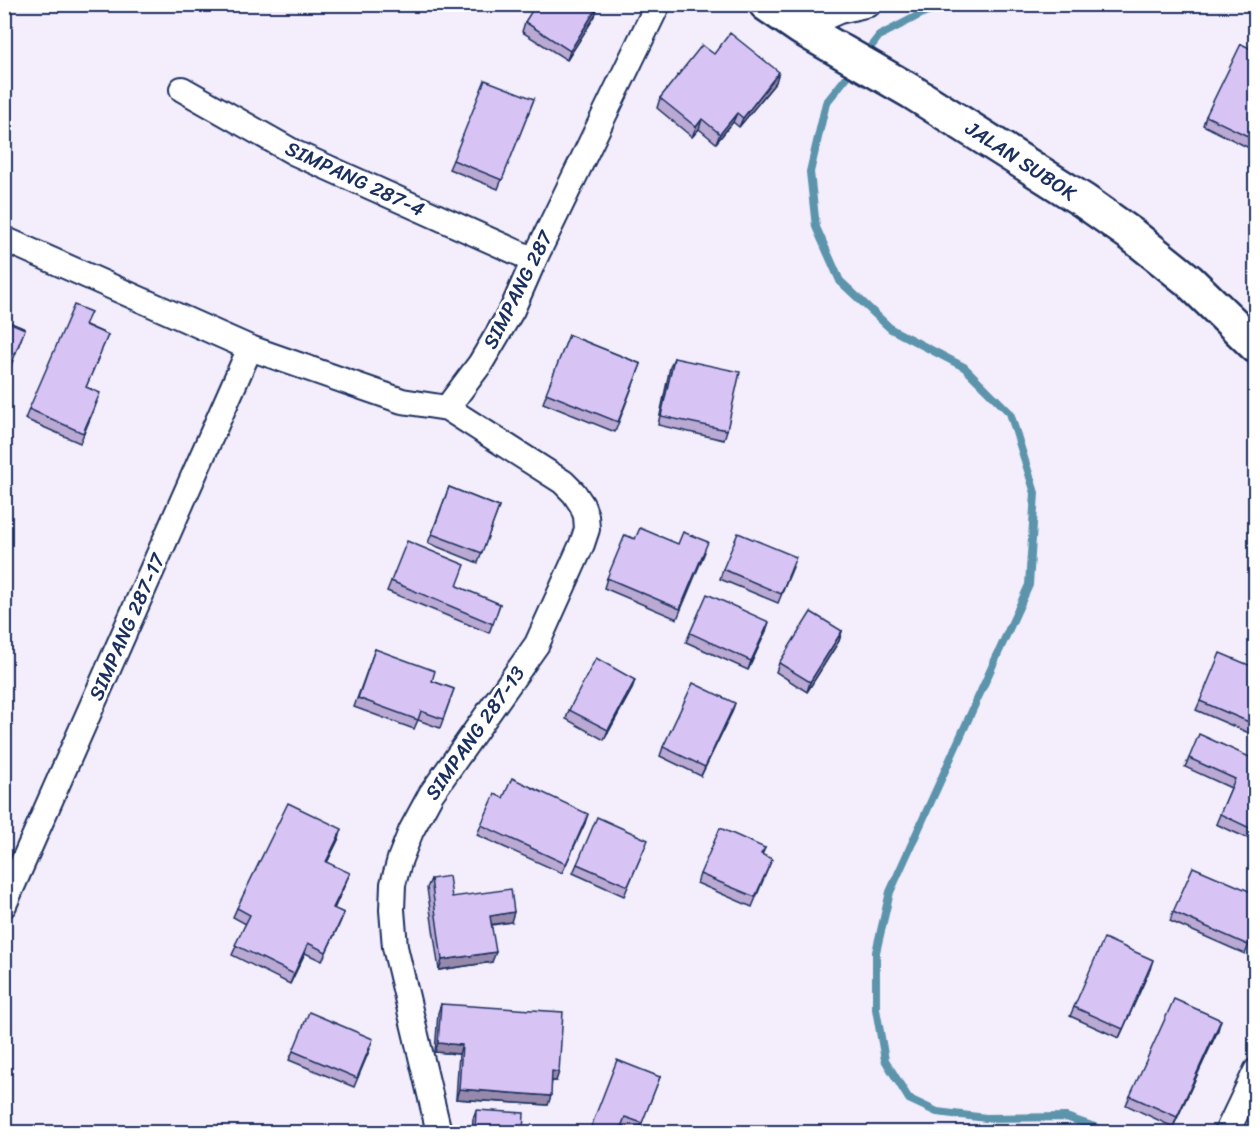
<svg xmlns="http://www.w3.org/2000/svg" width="1260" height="1137" viewBox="0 0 1260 1137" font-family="Sriracha,sans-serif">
  <rect width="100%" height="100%" fill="#f3edfc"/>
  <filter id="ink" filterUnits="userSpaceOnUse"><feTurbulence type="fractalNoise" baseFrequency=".0167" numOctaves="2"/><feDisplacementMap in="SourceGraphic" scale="12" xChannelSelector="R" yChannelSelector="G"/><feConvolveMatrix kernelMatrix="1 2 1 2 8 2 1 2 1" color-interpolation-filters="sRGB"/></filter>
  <g filter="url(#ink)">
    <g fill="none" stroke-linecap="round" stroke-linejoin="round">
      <g stroke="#5c94ac" stroke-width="8">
        <polyline points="863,57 879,36 925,12 950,4"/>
        <polyline points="854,68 826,103 810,172 816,227 840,281 891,329 964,367 1010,413 1035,493 1029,585 890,892 876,952 876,1009 885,1060 909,1099 937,1112 986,1118 1066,1117 1109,1132"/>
      </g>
      <defs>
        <g id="street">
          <polyline points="801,28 839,11 869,4"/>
          <polyline points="182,89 295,153 534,260"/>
          <polyline points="4,239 250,348 402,401 447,408 563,482 574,493 582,505 586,516 587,529 582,544 537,644 431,794 411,831 400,859 393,884 392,910 395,947 439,1132"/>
          <polyline points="447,408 480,364 512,310 534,260 658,4"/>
          <polyline points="4,905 250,348"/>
          <polyline points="1227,1132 1256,1071"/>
        </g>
        <polyline id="secondary" points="766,4 801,28 912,92 1084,201 1132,235 1188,280 1256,346"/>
      </defs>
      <use href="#street" stroke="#1b2f5e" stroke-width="28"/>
      <use href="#secondary" stroke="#1b2f5e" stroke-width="38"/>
      <use href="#street" stroke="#fff" stroke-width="24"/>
      <use href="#secondary" stroke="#fff" stroke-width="33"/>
    </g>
    <g fill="#b9a9d3" stroke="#1b2f5e" stroke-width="1.5">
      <polygon points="523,4 595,4 595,16 567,60 522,32 525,22 533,11"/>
      <polygon points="1256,51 1256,145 1253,150 1203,125 1206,116"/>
      <polygon points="714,54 776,82 739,127 733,122 716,143 699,129 692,137 657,108 660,98"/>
      <polygon points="534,99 498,189 449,169 453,160"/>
      <polygon points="4,320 25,329 10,368 4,366"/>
      <polygon points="86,325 108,335 86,387 97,402 80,443 25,419 29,409"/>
      <polygon points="569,335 641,364 615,432 543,403"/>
      <polygon points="674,358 727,430 724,440 658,425 670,367"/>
      <polygon points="449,487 499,507 478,563 428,543"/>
      <polygon points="635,539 678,544 705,552 677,619 604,588 607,578"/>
      <polygon points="793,567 778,603 720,579 723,569"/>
      <polygon points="391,581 500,604 489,633 387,591"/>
      <polygon points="766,631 748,670 686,642 690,633"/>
      <polygon points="842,631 839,641 807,692 776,672 779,663"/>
      <polygon points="375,649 432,681 454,689 440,728 418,720 414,729 354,707"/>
      <polygon points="1256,668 1256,736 1196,710 1200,701"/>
      <polygon points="632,689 604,740 566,719 569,710"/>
      <polygon points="732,712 701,776 660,756 663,747"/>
      <polygon points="1189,758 1256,760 1256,842 1216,824 1231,788 1185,767"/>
      <polygon points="503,798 585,823 562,873 477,835 481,825"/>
      <polygon points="339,838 327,862 346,882 334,909 344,913 340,923 322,961 305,953 290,984 232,955 246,924 233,917 237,908"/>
      <polygon points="765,848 762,855 772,859 752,907 697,883 700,874"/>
      <polygon points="644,849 624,896 573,873 577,864"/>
      <polygon points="431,879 452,897 511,922 492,925 492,962 439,970 427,888"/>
      <polygon points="1256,894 1256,929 1245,954 1170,921 1173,912"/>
      <polygon points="1150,969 1119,1038 1070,1016 1074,1007"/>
      <polygon points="441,1004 556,1081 552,1081 548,1105 456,1099 459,1054 435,1052 438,1013"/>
      <polygon points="1218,1030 1173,1127 1126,1105 1130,1096"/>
      <polygon points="370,1049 354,1087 289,1060 293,1051"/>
      <polygon points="660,1077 638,1132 622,1126 589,1132"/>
      <polygon points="476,1110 523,1132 472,1132 473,1119"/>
    </g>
    <g fill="#9689ac" stroke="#1b2f5e" stroke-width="1.5">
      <polygon points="598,6 595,16 567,60 570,51"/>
      <polygon points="779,72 776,82 739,127 743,118"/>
      <polygon points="737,113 733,122 716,143 720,134"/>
      <polygon points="702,119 699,129 692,137 696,127"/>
      <polygon points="769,622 766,631 748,670 751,661"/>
      <polygon points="842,631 839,641 807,692 810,682"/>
      <polygon points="635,680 632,689 604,740 608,730"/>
      <polygon points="735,703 732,712 701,776 705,767"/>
      <polygon points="588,814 585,823 562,873 566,864"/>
      <polygon points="342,829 339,838 323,871 326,862"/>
      <polygon points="350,873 346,882 330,917 333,908"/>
      <polygon points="514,912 511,922 487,925 490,916"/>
      <polygon points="308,943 305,953 290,984 294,974"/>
      <polygon points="496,952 492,962 439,970 442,960"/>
      <polygon points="1153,960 1150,969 1119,1038 1123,1029"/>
      <polygon points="1221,1020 1218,1030 1173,1127 1177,1117"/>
      <polygon points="438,1043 462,1045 459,1054 435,1052"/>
      <polygon points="552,1071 559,1072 556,1081 549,1081"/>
      <polygon points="459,1089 551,1096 548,1105 456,1099"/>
    </g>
    <g fill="#d7c4f5" stroke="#1b2f5e" stroke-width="1.5">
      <polygon points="536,4 595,4 598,6 570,51 525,22"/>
      <polygon points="730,33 779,72 743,118 737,113 720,134 702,119 696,127 660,98 702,45 714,54"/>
      <polygon points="1241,44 1256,51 1256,140 1206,116"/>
      <polygon points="485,80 534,99 502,180 453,160"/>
      <polygon points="74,305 91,312 85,325 108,335 86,387 100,393 83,433 29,409"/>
      <polygon points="4,320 25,329 13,359 4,356"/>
      <polygon points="569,335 641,364 618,422 546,393"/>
      <polygon points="674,358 740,372 727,430 661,416"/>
      <polygon points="449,487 499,507 482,553 432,534"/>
      <polygon points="640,528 678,544 683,532 708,542 680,609 607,578 625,535 635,539"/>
      <polygon points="738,533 796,557 781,594 723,569"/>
      <polygon points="407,541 465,565 457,586 500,604 493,624 391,581"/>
      <polygon points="707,594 769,622 751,661 690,633"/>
      <polygon points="811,612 842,631 810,682 779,663"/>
      <polygon points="375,649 435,671 432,681 454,689 443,719 421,711 418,720 358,698"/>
      <polygon points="1220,653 1256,668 1256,725 1200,701"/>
      <polygon points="596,658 635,680 608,730 569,710"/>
      <polygon points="693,683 735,703 705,767 663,747"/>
      <polygon points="1199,734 1256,760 1256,831 1220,814 1235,779 1189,758"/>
      <polygon points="512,778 588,814 566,864 481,825 495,794 503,798"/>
      <polygon points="288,803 342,829 326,862 350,873 333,908 344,913 326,952 308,943 294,974 235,945 250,915 237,908"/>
      <polygon points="597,817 648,840 628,886 577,864"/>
      <polygon points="720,828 765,848 761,854 772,859 755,897 700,874"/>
      <polygon points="1193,867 1256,894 1256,928 1248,945 1173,912"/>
      <polygon points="449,876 452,897 511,889 514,912 490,916 496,952 442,960 431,879"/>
      <polygon points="1104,938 1153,960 1123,1029 1074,1007"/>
      <polygon points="1174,999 1221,1020 1177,1117 1130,1096"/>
      <polygon points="441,1004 563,1012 559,1072 552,1071 551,1096 459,1089 462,1045 438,1043"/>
      <polygon points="309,1012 373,1039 357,1078 293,1051"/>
      <polygon points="617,1060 660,1077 642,1123 625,1117 619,1132 589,1132"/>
      <polygon points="476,1110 524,1113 523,1132 475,1132"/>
    </g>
  </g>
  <g text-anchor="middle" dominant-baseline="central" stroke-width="6" stroke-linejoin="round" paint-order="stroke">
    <g font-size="20" fill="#1b2f5e" stroke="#fff">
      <text transform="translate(1021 161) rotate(33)">JALAN SUBOK</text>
      <text transform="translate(355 179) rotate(25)">SIMPANG 287-4</text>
      <text transform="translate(518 290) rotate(-63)">SIMPANG 287</text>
      <text transform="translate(127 627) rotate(-66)">SIMPANG 287-17</text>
      <text transform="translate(475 733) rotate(-55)">SIMPANG 287-13</text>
    </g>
  </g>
  <rect width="1260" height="1137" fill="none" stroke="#fff" stroke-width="24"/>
  <rect x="12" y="12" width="1236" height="1113" fill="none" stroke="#1b2f5e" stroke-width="2" filter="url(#ink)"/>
</svg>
